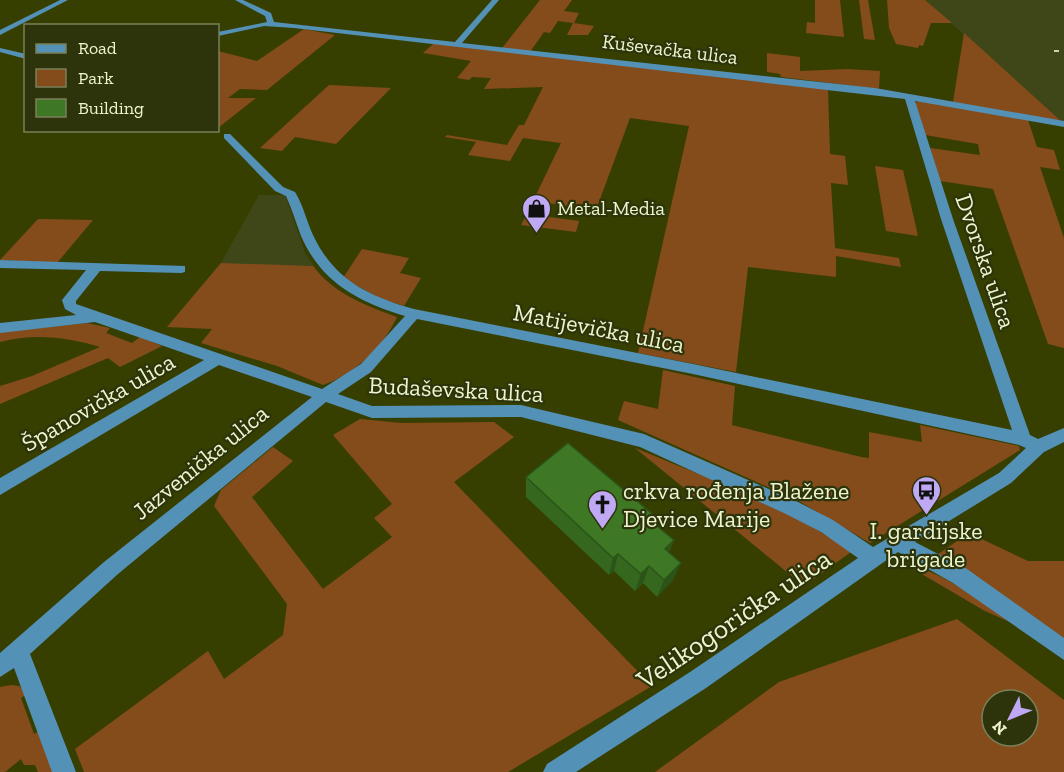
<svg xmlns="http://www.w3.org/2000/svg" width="1064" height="772" viewBox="0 0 1064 772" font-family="'Zilla Slab',serif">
  <rect width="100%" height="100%" fill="#373f00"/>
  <g fill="#3f4719">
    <polygon points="925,0 1064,0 1064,122 1062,122"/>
    <polygon points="259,195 285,195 305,253 325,282 167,327 221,263"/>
  </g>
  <g fill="#844c1b" fill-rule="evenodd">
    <polygon points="540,0 572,0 564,11 579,13 574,23 594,26 588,35 567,35 573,23 558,21 550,33 544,32 530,52 502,48"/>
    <polygon points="815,0 840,0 844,37 806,33 807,22 815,23"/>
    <polygon points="859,0 868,0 875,40 864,39"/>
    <polygon points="887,0 925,0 952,23 931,23 923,46 919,45 918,48 896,44 889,28"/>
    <polygon points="304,29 335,35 267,90 240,89 228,98 256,98 218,128 218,51 257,61"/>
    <polygon points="964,33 1062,122 953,102"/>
    <polygon points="434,43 828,89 830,154 845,156 848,185 831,183 835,248 899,258 901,267 836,256 836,277 748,267 736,372 638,353 689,126 630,118 596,210 533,201 561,143 523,138 510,161 468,155 476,142 445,137 447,135 507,145 519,125 524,125 543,87 484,89 491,78 472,77 469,80 457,78 471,61 423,53"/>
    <polygon points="767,53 800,57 800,71 847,69 880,71 879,89 781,77 780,74 767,72"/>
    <polygon points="329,85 391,88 336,144 295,137 282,151 260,148"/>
    <polygon points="920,100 1028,120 1037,147 1054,150 1060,170 1040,167 1064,238 1064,348 1048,344 993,189 940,181 930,148 980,155 978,144 925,135 915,103"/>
    <polygon points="875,166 903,170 918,236 886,231"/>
    <polygon points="527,214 579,221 576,232 521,225"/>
    <polygon points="38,219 93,220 57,263 0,260"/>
    <polygon points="362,249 409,258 400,273 421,278 404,306 379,298 343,278"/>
    <path d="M221 263 313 266C334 294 365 305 397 317 383 347 355 374 323 385L277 366 201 343 212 329 167 327Z"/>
    <path d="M87 323 110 328 106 333 132 343 140 337 162 346 120 367 108 358 0 404V386L32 376 100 347C67 337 34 333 0 342V332Z"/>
    <polygon points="663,370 735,386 732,425 861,457 869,458 869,432 922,442 920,425 1019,446 1020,450 870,543 797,500 618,420 624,401 658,409"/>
    <polygon points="360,419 401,423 494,422 514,437 454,482 652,686 508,772 84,772 75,749 208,651 224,679 283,635 287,604 214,506 221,490 273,447 293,461 252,497 323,589 392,537 374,518 392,504 333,435"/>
    <path d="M635 448C705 477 791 508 851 552L804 586Z"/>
    <polygon points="969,533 1028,561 1064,561 1064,640 938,554"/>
    <path d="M905 564C944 572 981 601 1014 624L983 610Z"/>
    <path d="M957 619 1064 700V772H655L779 682ZM992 700H1028V736H992Z"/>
    <polygon points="11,685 19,686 28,693 21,698 34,734 39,731 54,772 38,772 35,765 24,765 21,759 5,772 0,772 0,687"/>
  </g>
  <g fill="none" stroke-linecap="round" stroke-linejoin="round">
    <g fill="#5391b7" fill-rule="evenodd">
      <polygon points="60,0 68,0 0,35 0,30"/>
      <path d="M235 0H243L271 13 274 22 455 42 492 0H499L462 43 875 88 1064 121V127L915 101 953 219 1030 435 1038 439 1064 428V442L1044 452 1011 483 915 542 967 569 1064 638V660L953 583 898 552 706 688 576 772H543L547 764 690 672 858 558 821 532 786 514 640 447 521 417 372 418 326 402 118 574 30 654 76 772H52L14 668 0 677V653L104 562 312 397 219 365 0 495V478L204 360 95 322 0 333V323L76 315 65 309 62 300 86 270 0 268V260L185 266V272L181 273 100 271 76 301V304L322 389 361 364 405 316C358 302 321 282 301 236 296 223 292 209 286 196L275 191 224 138V134H230L283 187 295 192C304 206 307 224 315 239 336 281 371 297 414 309L693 364 1012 430 941 219 905 99 294 28 264 26 218 36V32L267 22 265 16ZM417 319 693 374 1019 445 1026 448 999 473 873 547 833 520 798 502 644 434 521 405 372 406 338 394 371 372Z"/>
      <polygon points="0,48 26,54 26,59 0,52"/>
    </g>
    <polyline stroke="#cbd4a8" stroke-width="2" stroke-dasharray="5 5" stroke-linecap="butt" points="1054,51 1064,51"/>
  </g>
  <polygon fill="#35671f" points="526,477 656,517 654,524 674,540 669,552 673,580 657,597 643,583 635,591 614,571 609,575 526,497"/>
  <g fill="#2b5419">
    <polygon points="674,540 666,558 665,549"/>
    <polygon points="618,554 614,571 609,575 613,558"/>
    <polygon points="681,563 673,580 657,597 664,580"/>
    <polygon points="649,566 643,583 635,591 641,574"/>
  </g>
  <polygon fill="#3e7824" stroke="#2b5419" stroke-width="1.5" points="568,443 656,517 651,521 674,540 665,549 681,563 664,580 649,566 641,574 618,554 613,558 526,477"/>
  <defs>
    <symbol id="shop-pin" viewBox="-11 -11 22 30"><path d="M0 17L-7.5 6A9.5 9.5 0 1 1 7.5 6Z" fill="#bfa9f4" stroke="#2d330a"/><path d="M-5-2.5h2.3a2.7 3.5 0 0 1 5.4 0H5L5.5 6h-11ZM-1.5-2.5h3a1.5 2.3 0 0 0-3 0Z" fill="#111"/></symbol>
    <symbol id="bus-pin" viewBox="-11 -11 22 30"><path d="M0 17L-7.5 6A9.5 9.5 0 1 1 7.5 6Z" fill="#bfa9f4" stroke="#2d330a"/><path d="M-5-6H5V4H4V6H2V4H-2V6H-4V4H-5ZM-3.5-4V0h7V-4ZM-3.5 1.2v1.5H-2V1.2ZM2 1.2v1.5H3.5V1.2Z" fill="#111"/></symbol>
    <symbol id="church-pin" viewBox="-11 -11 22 30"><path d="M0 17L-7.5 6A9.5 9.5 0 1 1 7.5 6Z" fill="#bfa9f4" stroke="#2d330a"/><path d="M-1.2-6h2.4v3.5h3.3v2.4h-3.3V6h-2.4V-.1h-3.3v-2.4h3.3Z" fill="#111"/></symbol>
  </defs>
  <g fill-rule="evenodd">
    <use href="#shop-pin" x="520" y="192" width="33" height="45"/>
    <use href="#bus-pin" x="910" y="474" width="33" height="45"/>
    <use href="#church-pin" x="586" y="488" width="33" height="45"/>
  </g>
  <g text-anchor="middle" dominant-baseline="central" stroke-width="4.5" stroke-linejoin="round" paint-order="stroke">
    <g font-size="20" fill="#ecf5ce" stroke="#2d330a">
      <text transform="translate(670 49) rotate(7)">Kuševačka ulica</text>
    </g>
    <g font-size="20" fill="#ecf5ce" stroke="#2d330a" text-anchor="start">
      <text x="557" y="208">Metal-Media</text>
    </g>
    <g font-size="24" fill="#ecf5ce" stroke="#2d330a">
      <text transform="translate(986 261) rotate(71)">Dvorska ulica</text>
      <text transform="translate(599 328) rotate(11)">Matijevička ulica</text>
      <text transform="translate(456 389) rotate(3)">Budaševska ulica</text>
      <text transform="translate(98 402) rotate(-30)">Španovička ulica</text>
      <text transform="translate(200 462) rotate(-39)">Jazvenička ulica</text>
    </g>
    <g font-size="24" fill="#ecf5ce" stroke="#2d330a" text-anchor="start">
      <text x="623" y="490">crkva rođenja Blažene<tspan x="623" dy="28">Djevice Marije</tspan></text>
      <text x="926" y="530" text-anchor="middle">I. gardijske<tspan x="926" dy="28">brigade</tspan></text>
    </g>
    <g font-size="28" fill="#ecf5ce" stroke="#2d330a">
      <text transform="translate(734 619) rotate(-34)">Velikogorička ulica</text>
    </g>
  </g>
  <rect x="24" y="24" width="195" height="108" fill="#2d330a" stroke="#798158" stroke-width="1.5"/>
  <rect x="36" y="44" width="30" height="9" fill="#5391b7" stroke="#798158" stroke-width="1.5"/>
  <text x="78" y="54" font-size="18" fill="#ecf5ce">Road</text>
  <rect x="36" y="69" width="30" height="18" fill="#844c1b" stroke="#798158" stroke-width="1.5"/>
  <text x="78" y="84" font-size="18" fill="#ecf5ce">Park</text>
  <rect x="36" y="99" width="30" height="18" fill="#3e7824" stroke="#798158" stroke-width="1.5"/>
  <text x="78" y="114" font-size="18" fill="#ecf5ce">Building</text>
  <g transform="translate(1010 718) rotate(227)"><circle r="28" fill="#2d330a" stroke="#798158" stroke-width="1.5"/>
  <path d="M0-4.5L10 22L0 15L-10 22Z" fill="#bfa9f4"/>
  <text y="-9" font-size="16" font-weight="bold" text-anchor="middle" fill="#ecf5ce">N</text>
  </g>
</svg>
